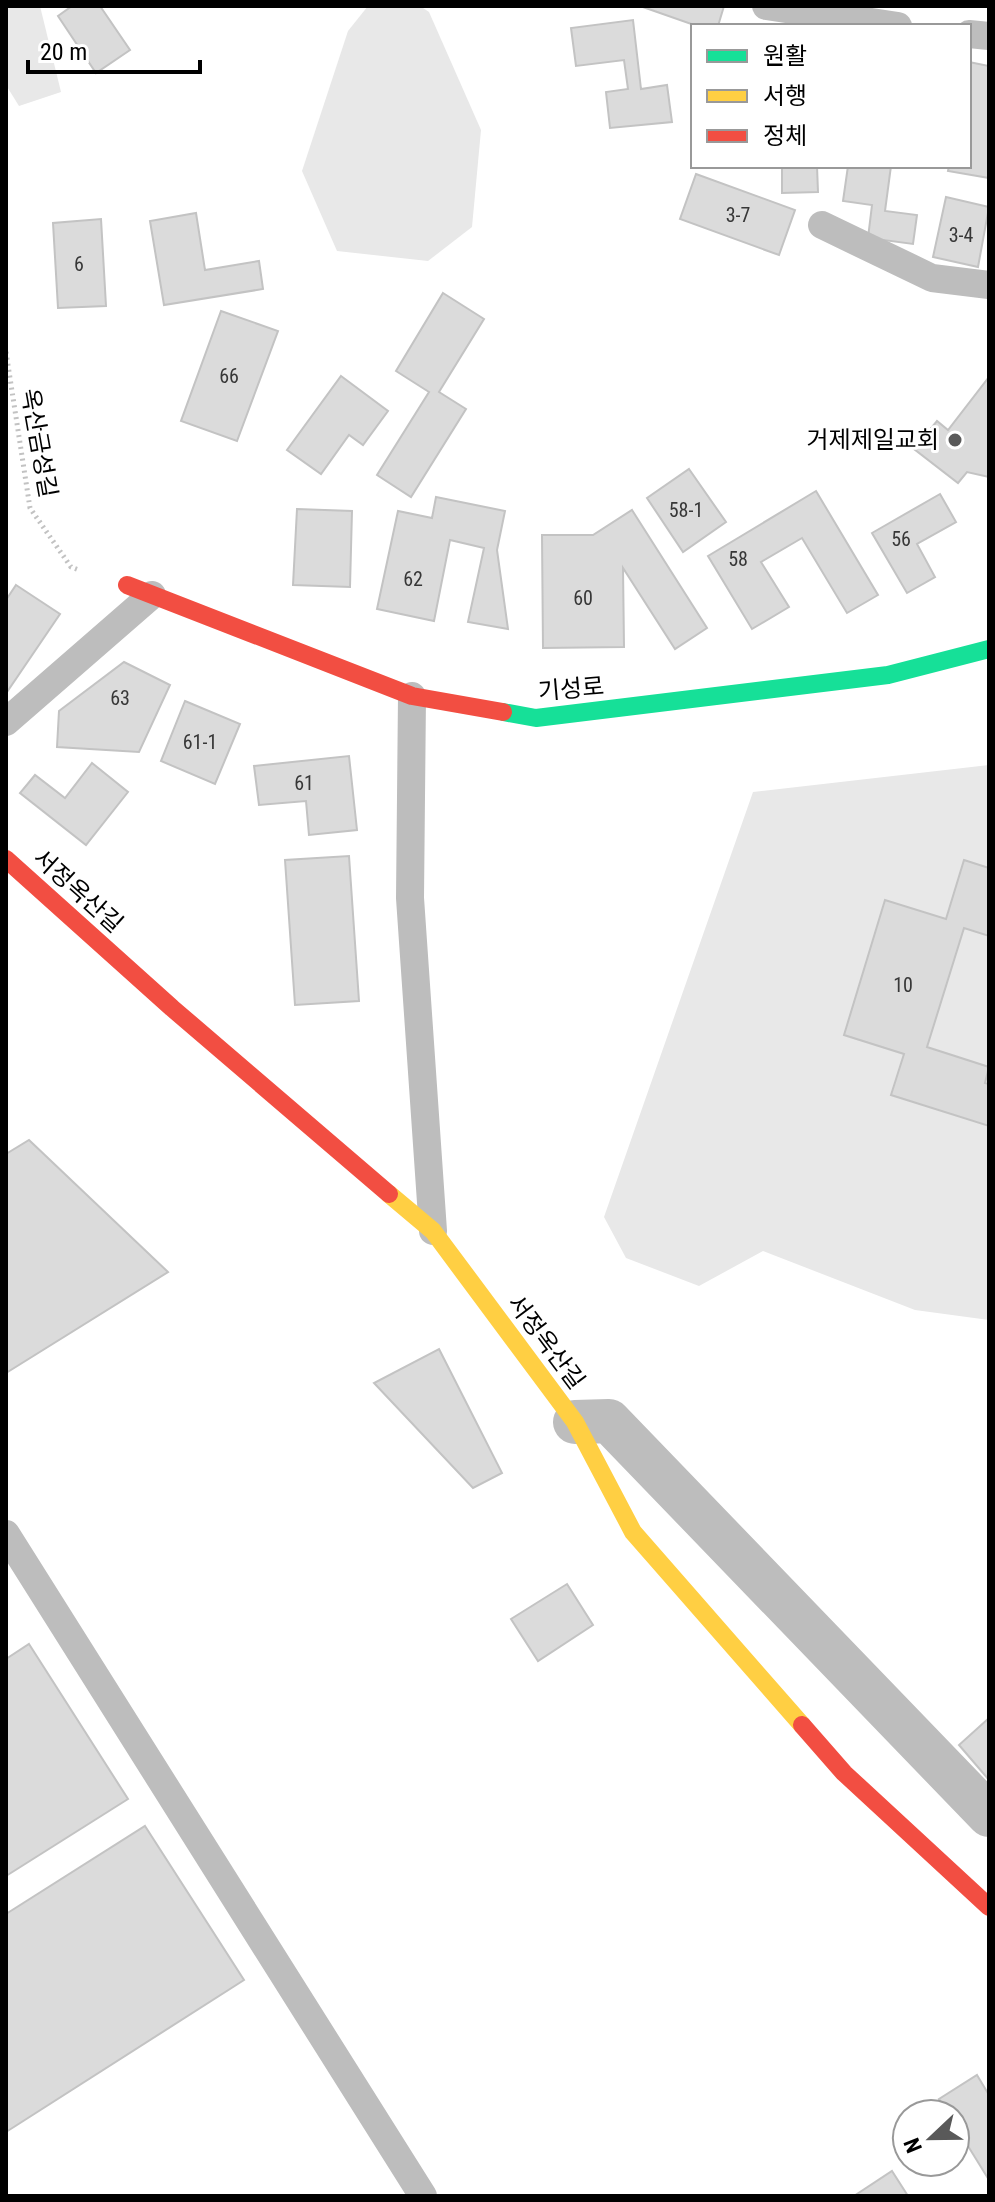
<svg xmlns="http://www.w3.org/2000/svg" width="995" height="2202" viewBox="0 0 995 2202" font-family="'Roboto Condensed','Noto Sans KR',sans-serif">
  <rect width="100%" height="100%" fill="#fff"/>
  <g fill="#e8e8e8">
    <polygon points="6,6 40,6 61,92 19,106 6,85"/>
    <polygon points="368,6 420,6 429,12 481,130 472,227 428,261 337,251 302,171 348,31"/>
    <polygon points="989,765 989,1320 915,1310 763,1251 699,1286 626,1258 604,1217 753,792"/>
  </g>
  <g fill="#dbdbdb" stroke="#c3c3c3" stroke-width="2">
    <polygon points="72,6 100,6 130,50 96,73 58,16"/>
    <polygon points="640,6 724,6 718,26 697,26"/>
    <polygon points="633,20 641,89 667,85 672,122 610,128 606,92 628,89 624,60 576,66 571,28"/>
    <polygon points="969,62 989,66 989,178 948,171 949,166 969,166"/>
    <polygon points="782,166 817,166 818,192 782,193"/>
    <polygon points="848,166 891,166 885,211 917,215 913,244 868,238 872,205 843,201"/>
    <polygon points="696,174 795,210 779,255 680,219"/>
    <polygon points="946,197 989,207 978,267 933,257"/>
    <polygon points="196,213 205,270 259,261 263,289 164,305 150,221"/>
    <polygon points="101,219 106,306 58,308 53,223"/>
    <polygon points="443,293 484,319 439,392 466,409 411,497 377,475 429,392 396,371"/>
    <polygon points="221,311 278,331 237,441 181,421"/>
    <polygon points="341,376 388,411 363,445 349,435 321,474 287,450"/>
    <polygon points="989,377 989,477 967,472 958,483 914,449 937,421 948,430"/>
    <polygon points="689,469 726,522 683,552 647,498"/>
    <polygon points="816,491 878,595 847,613 802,538 761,562 789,607 752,629 708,556"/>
    <polygon points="940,494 956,522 917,544 935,577 907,593 872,533"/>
    <polygon points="436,497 505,511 497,550 508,629 468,622 484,548 450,540 434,621 377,609 398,511 432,518"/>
    <polygon points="297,509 352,511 350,587 293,585"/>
    <polygon points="632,510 707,628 675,649 623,568 624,647 543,648 542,535 593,535"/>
    <polygon points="16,585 60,614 7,692 6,600"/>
    <polygon points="124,662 170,685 139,752 57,747 59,711"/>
    <polygon points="185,701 240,724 215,784 161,761"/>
    <polygon points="349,756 357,830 309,835 306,801 259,805 254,766"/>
    <polygon points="92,763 128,792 86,845 20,793 35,775 65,798"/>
    <polygon points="349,856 359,1001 295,1005 285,860"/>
    <polygon points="964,860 989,868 989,936 964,928 927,1047 989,1067 985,1083 989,1084 989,1126 891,1095 904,1054 844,1035 885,900 946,919"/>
    <polygon points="29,1140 168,1272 6,1373 6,1154"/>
    <polygon points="439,1349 502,1473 473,1488 374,1383"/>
    <polygon points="567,1584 593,1625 538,1661 511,1619"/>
    <polygon points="29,1644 128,1799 6,1876 6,1659"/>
    <polygon points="989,1718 989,1780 959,1745"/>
    <polygon points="145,1826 244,1980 6,2132 6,1914"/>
    <polygon points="977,2075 989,2095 989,2180 955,2125 955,2114 949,2114 939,2099"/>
    <polygon points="892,2171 908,2196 854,2196"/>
  </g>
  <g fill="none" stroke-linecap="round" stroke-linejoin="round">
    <polyline stroke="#c2c2c2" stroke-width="5" stroke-dasharray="2 4" stroke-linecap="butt" points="6,352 30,508 71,567 79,570"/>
    <g stroke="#bdbdbd" stroke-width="28">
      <polyline points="766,6 898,26"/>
      <polyline points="969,34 989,36"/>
      <polyline points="822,225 932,278 989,285"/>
      <polyline points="412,696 410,898 433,1231"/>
      <polyline points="6,722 152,595"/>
      <polyline points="6,1534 423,2196"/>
    </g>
    <polyline stroke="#bdbdbd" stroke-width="44" points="575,1422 609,1421 989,1815"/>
    <polyline stroke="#16e098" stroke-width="18" points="503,712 536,718 888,675 989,649"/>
    <polyline stroke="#ffcf43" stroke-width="18" points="389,1194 433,1231 575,1422 633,1532 802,1725"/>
    <g stroke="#f24e42" stroke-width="18">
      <polyline points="127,585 412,696 503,712"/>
      <polyline points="6,859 172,1008 389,1194"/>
      <polyline points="802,1725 844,1773 989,1907"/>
    </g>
  </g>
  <circle fill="#595959" stroke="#fff" stroke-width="3" cx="955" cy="440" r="8"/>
  <g text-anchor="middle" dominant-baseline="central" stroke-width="6" stroke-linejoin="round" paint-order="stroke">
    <g font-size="20" fill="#373737">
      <text x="738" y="215">3-7</text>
      <text x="961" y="235">3-4</text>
      <text x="79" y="264">6</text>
      <text x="229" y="376">66</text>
      <text x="686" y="510">58-1</text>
      <text x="901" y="539">56</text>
      <text x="738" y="559">58</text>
      <text x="413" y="579">62</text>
      <text x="583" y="598">60</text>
      <text x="120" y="698">63</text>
      <text x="200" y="742">61-1</text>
      <text x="304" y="783">61</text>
      <text x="903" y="985">10</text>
    </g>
    <g font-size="24" fill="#000" stroke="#fff" text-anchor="end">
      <text x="939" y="440">거제제일교회</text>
    </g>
    <g font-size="24" fill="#000" stroke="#fff">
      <text transform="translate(39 443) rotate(80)">옥산금성길</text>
      <text transform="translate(571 689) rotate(-5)">기성로</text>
      <text transform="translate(78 891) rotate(42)">서정옥산길</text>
      <text transform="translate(546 1342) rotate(53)">서정옥산길</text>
    </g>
  </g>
  <rect width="995" height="2202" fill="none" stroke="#000000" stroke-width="16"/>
  <rect x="691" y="24" width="280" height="144" fill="#ffffff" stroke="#999999" stroke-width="2"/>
  <rect x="707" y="50" width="40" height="12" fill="#16e098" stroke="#999999" stroke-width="2"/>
  <text x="763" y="64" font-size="24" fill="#000000">원활</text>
  <rect x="707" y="90" width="40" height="12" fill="#ffcf43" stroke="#999999" stroke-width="2"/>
  <text x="763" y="104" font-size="24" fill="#000000">서행</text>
  <rect x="707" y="130" width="40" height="12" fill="#f24e42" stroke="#999999" stroke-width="2"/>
  <text x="763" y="144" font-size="24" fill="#000000">정체</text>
  <g transform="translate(931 2138) rotate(248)"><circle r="38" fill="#ffffff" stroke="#999999" stroke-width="2"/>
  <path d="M0-6L14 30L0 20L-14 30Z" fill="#595959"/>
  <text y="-12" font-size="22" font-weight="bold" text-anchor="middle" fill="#000000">N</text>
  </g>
  <path d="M28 60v12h172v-12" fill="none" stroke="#000000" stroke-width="4"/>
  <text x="40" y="60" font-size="24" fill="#000000" stroke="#ffffff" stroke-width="6" paint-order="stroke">20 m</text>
</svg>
